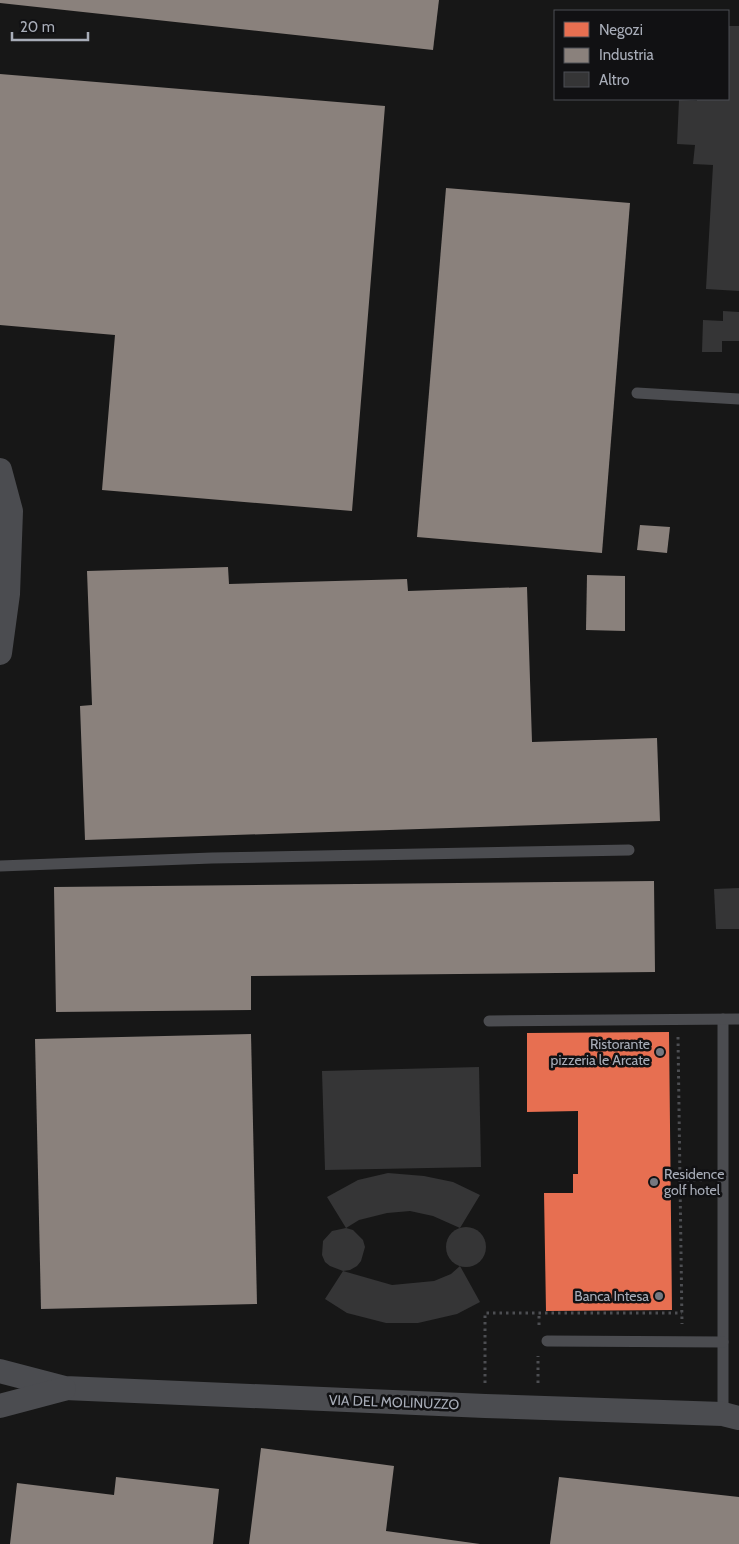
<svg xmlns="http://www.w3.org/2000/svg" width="739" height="1544" viewBox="0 0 739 1544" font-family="Cabin,sans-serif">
  <rect width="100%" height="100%" fill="#171717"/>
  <polygon fill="#e76f51" points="669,1032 672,1310 546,1311 544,1193 573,1193 573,1174 578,1174 578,1111 527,1112 527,1033"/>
  <g fill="#8a817c">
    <polygon points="0,0 439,0 433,50 0,3"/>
    <polygon points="0,74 385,106 352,511 102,490 115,335 0,325"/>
    <polygon points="446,188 630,203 602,553 417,537"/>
    <polygon points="640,525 670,527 667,553 637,550"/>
    <polygon points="228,567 229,584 407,579 408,591 527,587 532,742 657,738 660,821 85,840 80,706 92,705 87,571"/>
    <polygon points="587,575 625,576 625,631 586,630"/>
    <polygon points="654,881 655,972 251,976 251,1010 56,1012 54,887"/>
    <polygon points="251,1034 257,1304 41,1309 35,1039"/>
    <polygon points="261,1448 394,1466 386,1531 480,1544 249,1544"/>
    <polygon points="116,1477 219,1489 213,1544 10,1544 17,1483 114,1495"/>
    <polygon points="559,1477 739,1497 739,1544 550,1544"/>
  </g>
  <g fill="#353536">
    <polygon points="728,26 739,26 739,291 706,289 713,165 693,164 695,145 677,144 679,100 697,101 697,99 728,99"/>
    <polygon points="723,311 739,312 739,341 722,341 722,352 702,352 703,320 723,321"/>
    <polygon points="739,888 739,929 716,929 714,889"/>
    <polygon points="479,1067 481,1167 325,1170 322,1071"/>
    <polygon points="388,1173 424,1176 453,1182 480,1195 460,1228 433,1216 410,1211 387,1213 359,1220 346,1228 353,1230 363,1240 365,1247 361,1261 357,1266 350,1270 343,1271 330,1266 325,1262 322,1255 323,1241 332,1231 346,1228 327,1197 358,1180"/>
    <circle cx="466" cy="1247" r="20"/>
    <polygon points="460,1266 480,1302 457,1314 418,1323 386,1323 347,1313 325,1299 343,1271 392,1285 434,1281 451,1274"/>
  </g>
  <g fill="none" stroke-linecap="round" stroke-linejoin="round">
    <g stroke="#4d4e52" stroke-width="3" stroke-dasharray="2.5 4" stroke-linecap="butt">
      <polyline points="678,1037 682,1324"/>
      <polyline points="680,1180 706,1180"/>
      <polyline points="539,1325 539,1313"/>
      <polyline points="485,1383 485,1313 682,1313"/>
      <polyline points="538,1383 538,1356"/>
    </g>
    <g stroke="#4b4c50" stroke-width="11">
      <polyline points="637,393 739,399"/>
      <polyline points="0,866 212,858 629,850"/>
      <polyline points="723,1019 723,1414"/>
      <polyline points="489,1021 739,1019"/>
      <polyline points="547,1341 723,1342"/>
    </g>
    <g stroke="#4b4c50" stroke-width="24">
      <polyline points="0,470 11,511 8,594 0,653"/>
      <polyline points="0,1371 65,1388 485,1406 723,1414 739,1418"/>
      <polyline points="0,1406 64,1389"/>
    </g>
  </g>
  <g fill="#757880" stroke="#111113" stroke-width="2">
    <circle cx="660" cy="1052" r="5"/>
    <circle cx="654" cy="1182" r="5"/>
    <circle cx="659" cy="1296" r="5"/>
  </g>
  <g text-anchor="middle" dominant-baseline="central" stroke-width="5" stroke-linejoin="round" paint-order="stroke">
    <g font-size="14" fill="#a8adb8" stroke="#111113" text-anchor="end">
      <text x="650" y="1044">Ristorante<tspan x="650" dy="16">pizzeria le Arcate</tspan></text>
      <text x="664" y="1174" text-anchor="start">Residence<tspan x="664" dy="16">golf hotel</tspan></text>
      <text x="649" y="1296">Banca Intesa</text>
    </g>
    <g font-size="14" fill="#a8adb8" stroke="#111113">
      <text transform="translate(394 1402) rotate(2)">VIA DEL MOLINUZZO</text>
    </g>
  </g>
  <rect x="554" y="10" width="175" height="90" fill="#111113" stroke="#4d4f55"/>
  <rect x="564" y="22" width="25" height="15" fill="#e76f51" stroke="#4d4f55"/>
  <text x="599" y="35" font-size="15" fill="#a8adb8">Negozi</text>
  <rect x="564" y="48" width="25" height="15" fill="#8a817c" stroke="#4d4f55"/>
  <text x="599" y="60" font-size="15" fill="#a8adb8">Industria</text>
  <rect x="564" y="72" width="25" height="15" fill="#353536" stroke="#4d4f55"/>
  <text x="599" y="85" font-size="15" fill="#a8adb8">Altro</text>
  <path d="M12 32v8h76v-8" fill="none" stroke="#a8adb8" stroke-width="2.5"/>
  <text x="20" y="32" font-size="15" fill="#a8adb8" stroke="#111113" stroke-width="4" paint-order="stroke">20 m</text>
</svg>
